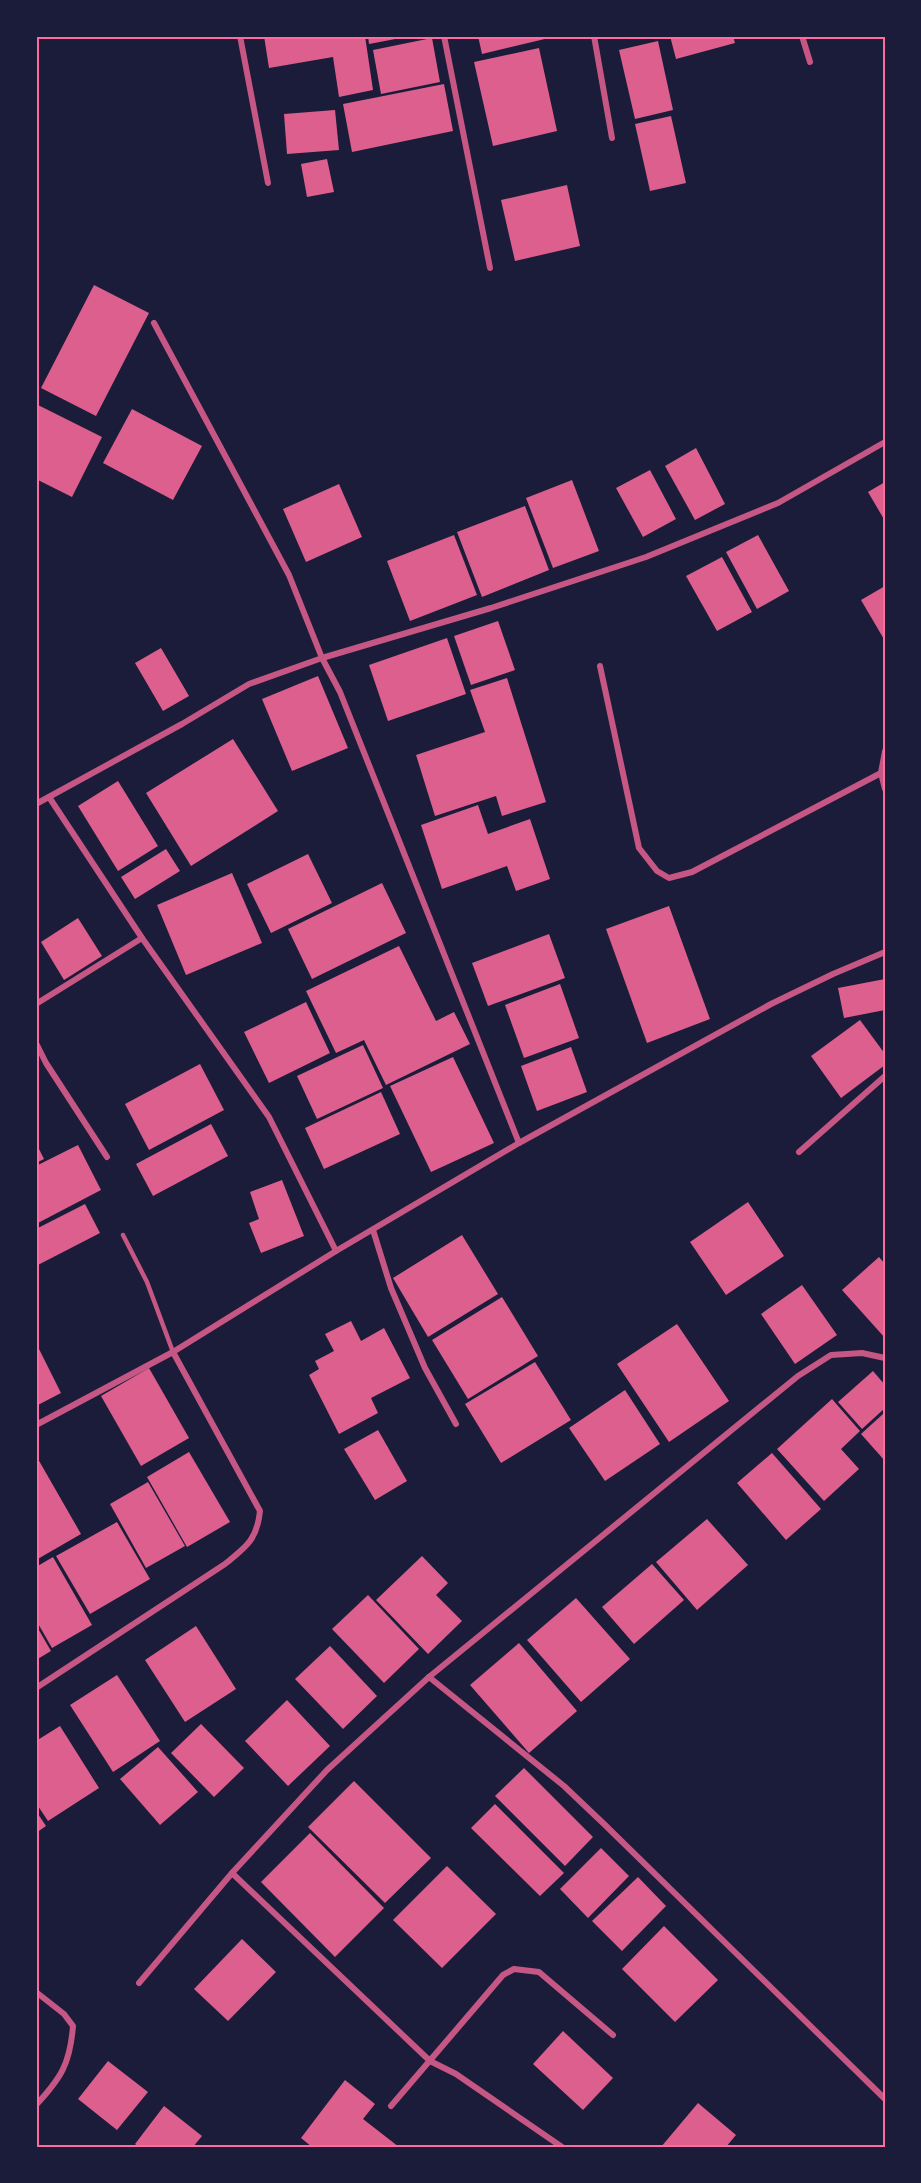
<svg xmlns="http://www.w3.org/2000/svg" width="921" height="2183" viewBox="0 0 921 2183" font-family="Rubik,sans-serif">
  <rect width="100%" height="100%" fill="#1b1b3a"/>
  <g fill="#dd5f8e">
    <polygon points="264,36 365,36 373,90 339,97 333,57 269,68"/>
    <polygon points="368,36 406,36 406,37 369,44"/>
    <polygon points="478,36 548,36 549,38 482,54"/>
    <polygon points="670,36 733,36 735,43 676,59"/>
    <polygon points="432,38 440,82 381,94 373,50"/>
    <polygon points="658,41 673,110 635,119 619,50"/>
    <polygon points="539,48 557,131 493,146 474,62"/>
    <polygon points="444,84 453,131 352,152 343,104"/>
    <polygon points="335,110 339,150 287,154 284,114"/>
    <polygon points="671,116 686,183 650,191 635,124"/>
    <polygon points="327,159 334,192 307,197 301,164"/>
    <polygon points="567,185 580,246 515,261 501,200"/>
    <polygon points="94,285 149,313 96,416 41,388"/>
    <polygon points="36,404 102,437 72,497 36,479"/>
    <polygon points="132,409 202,446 173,500 103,463"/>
    <polygon points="696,448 725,504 695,520 665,466"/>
    <polygon points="650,470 676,519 643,537 616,488"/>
    <polygon points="572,480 599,551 553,568 526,498"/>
    <polygon points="885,482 885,521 868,492"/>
    <polygon points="339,484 362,537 306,562 283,509"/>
    <polygon points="525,506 549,570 482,597 457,532"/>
    <polygon points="454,535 477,595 410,621 387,561"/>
    <polygon points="758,535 789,591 757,609 726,552"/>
    <polygon points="722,557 752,612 717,631 686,576"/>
    <polygon points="885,586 885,641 861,600"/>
    <polygon points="498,621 515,670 471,685 454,636"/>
    <polygon points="447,638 466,694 388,721 369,665"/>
    <polygon points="161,648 189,696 163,711 135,663"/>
    <polygon points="318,676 348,748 292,771 262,699"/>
    <polygon points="507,678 546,802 502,816 496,796 435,816 416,755 485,732 470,690"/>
    <polygon points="233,739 278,811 191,866 146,793"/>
    <polygon points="118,781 158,846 118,871 78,806"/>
    <polygon points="478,805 488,834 530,819 550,879 516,891 507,866 442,889 421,825"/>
    <polygon points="166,849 180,871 135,899 121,877"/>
    <polygon points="308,854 332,903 271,933 247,884"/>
    <polygon points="232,873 262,943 186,975 157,905"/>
    <polygon points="382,883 406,933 312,979 288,929"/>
    <polygon points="669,906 710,1019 647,1043 606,929"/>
    <polygon points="78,918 102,956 64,980 41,942"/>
    <polygon points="549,934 565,978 488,1006 472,963"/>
    <polygon points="399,946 436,1021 454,1012 470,1044 386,1085 364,1040 336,1053 306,991"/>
    <polygon points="885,979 885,1010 844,1018 838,988"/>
    <polygon points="560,984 579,1038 524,1058 505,1005"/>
    <polygon points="306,1002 330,1053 269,1083 244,1032"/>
    <polygon points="860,1020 885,1054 885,1065 841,1098 811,1056"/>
    <polygon points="363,1045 383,1088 317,1119 297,1076"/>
    <polygon points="571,1047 587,1092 537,1111 521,1066"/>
    <polygon points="453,1057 494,1143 431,1172 390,1086"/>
    <polygon points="200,1064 224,1110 149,1150 125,1104"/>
    <polygon points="381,1092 400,1134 324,1169 305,1128"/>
    <polygon points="211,1124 228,1156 153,1196 136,1164"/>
    <polygon points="36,1143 44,1159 36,1163"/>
    <polygon points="78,1145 101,1190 36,1224 36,1166"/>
    <polygon points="282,1180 304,1236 261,1253 249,1223 259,1219 250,1192"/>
    <polygon points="748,1202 784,1256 726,1295 690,1242"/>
    <polygon points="85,1204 100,1233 36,1266 36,1229"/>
    <polygon points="462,1235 498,1294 428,1337 393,1278"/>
    <polygon points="879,1257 885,1264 885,1338 842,1290"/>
    <polygon points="802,1285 837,1335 795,1364 761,1314"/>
    <polygon points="502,1297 538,1356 468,1399 432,1340"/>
    <polygon points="351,1321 361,1341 384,1328 410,1378 371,1398 378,1413 339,1434 309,1375 319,1369 315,1361 334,1351 325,1334"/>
    <polygon points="677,1324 729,1401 669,1442 617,1364"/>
    <polygon points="36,1343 61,1393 36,1406"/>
    <polygon points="535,1362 571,1420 501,1463 465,1404"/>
    <polygon points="149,1368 189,1438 141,1466 101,1396"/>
    <polygon points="873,1371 885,1385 885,1408 862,1429 838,1402"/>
    <polygon points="625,1390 660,1444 605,1481 569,1428"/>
    <polygon points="832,1399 860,1431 841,1449 859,1469 824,1501 777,1449"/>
    <polygon points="883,1414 885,1416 885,1461 861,1434"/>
    <polygon points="378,1430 407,1481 375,1500 344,1449"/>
    <polygon points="189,1452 230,1522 187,1547 147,1477"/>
    <polygon points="772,1453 821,1509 786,1540 737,1483"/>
    <polygon points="38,1459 81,1534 36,1560 36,1460"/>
    <polygon points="148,1482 185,1546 146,1568 110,1504"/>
    <polygon points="707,1519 748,1565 697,1610 656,1562"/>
    <polygon points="117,1522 150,1579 90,1614 56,1556"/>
    <polygon points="422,1556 448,1583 436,1595 462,1621 428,1654 376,1600"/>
    <polygon points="53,1557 92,1625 52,1648 36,1620 36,1567"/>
    <polygon points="652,1564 684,1600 634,1644 602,1607"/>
    <polygon points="368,1595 419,1649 384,1683 332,1629"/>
    <polygon points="576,1598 630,1659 581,1702 527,1640"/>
    <polygon points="36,1625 51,1651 36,1660"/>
    <polygon points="196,1626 236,1689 185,1722 145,1660"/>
    <polygon points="519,1643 577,1711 529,1753 470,1685"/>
    <polygon points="330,1646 377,1696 343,1729 295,1679"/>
    <polygon points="117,1675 160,1741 113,1772 70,1705"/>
    <polygon points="287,1700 330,1746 288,1786 245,1741"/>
    <polygon points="201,1724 244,1768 214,1797 171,1753"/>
    <polygon points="60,1726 99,1788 48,1821 36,1803 36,1741"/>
    <polygon points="158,1747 198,1792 160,1825 120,1779"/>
    <polygon points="524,1768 593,1837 565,1866 495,1796"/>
    <polygon points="354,1781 431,1858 385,1903 308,1827"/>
    <polygon points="495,1804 564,1873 540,1896 471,1828"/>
    <polygon points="36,1811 46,1826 36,1833"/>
    <polygon points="310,1833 384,1908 335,1957 261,1882"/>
    <polygon points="601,1848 629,1876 588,1918 560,1889"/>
    <polygon points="447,1866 496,1914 442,1968 393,1920"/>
    <polygon points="638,1877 666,1906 622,1951 592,1921"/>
    <polygon points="664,1926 718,1980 675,2022 622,1969"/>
    <polygon points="242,1939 276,1972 228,2021 194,1989"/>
    <polygon points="563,2031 613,2078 583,2110 533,2064"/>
    <polygon points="108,2061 148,2092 117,2130 78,2099"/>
    <polygon points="345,2080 375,2104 363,2119 399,2147 312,2147 301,2138"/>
    <polygon points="698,2103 736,2135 726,2147 661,2147"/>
    <polygon points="164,2106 202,2136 193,2147 139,2147 135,2144"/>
  </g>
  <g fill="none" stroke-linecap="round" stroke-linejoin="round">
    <polyline stroke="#c65784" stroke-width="4.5" points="123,1235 147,1282 173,1352"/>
    <g stroke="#c65784" stroke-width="6">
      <polyline points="240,36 268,183"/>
      <polyline points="444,36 490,268"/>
      <polyline points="594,36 612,138"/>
      <polyline points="802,36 810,62"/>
      <polyline points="154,323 289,575 322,658 340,692 519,1143"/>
      <polyline points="600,666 639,848 657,871 669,878 692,872 881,773"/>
      <polyline points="885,751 881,773 885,789"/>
      <polyline points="49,797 142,938 269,1117 336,1251"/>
      <polyline points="36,804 182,724 249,684 322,658 491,608 646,557 778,503 885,442"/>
      <polyline points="36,1004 142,938"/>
      <polyline points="36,1043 46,1063 107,1157"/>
      <polyline points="799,1152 885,1076"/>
      <polyline points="373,1230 391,1288 425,1368 456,1424"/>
      <polyline points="36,1425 173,1352 336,1251 519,1143 771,1004 833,974 885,952"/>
      <polyline points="429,1677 564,1786 604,1824 885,2099"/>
      <path d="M36 1688 225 1564C246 1547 257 1540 260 1511L173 1352"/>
      <polyline points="232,1873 430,2061 456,2074 562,2147"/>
      <polyline points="139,1983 232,1873 327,1770 429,1677 798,1376 831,1355 862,1353 885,1358"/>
      <path d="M36 1992 64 2014 73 2026C70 2064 61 2078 36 2105"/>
      <polyline points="391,2106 503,1975 514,1969 539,1972 613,2035"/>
    </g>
  </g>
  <rect width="921" height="2183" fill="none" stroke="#1b1b3a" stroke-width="75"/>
  <rect x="38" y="38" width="846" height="2108" fill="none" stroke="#ff6b9d" stroke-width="2"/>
</svg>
